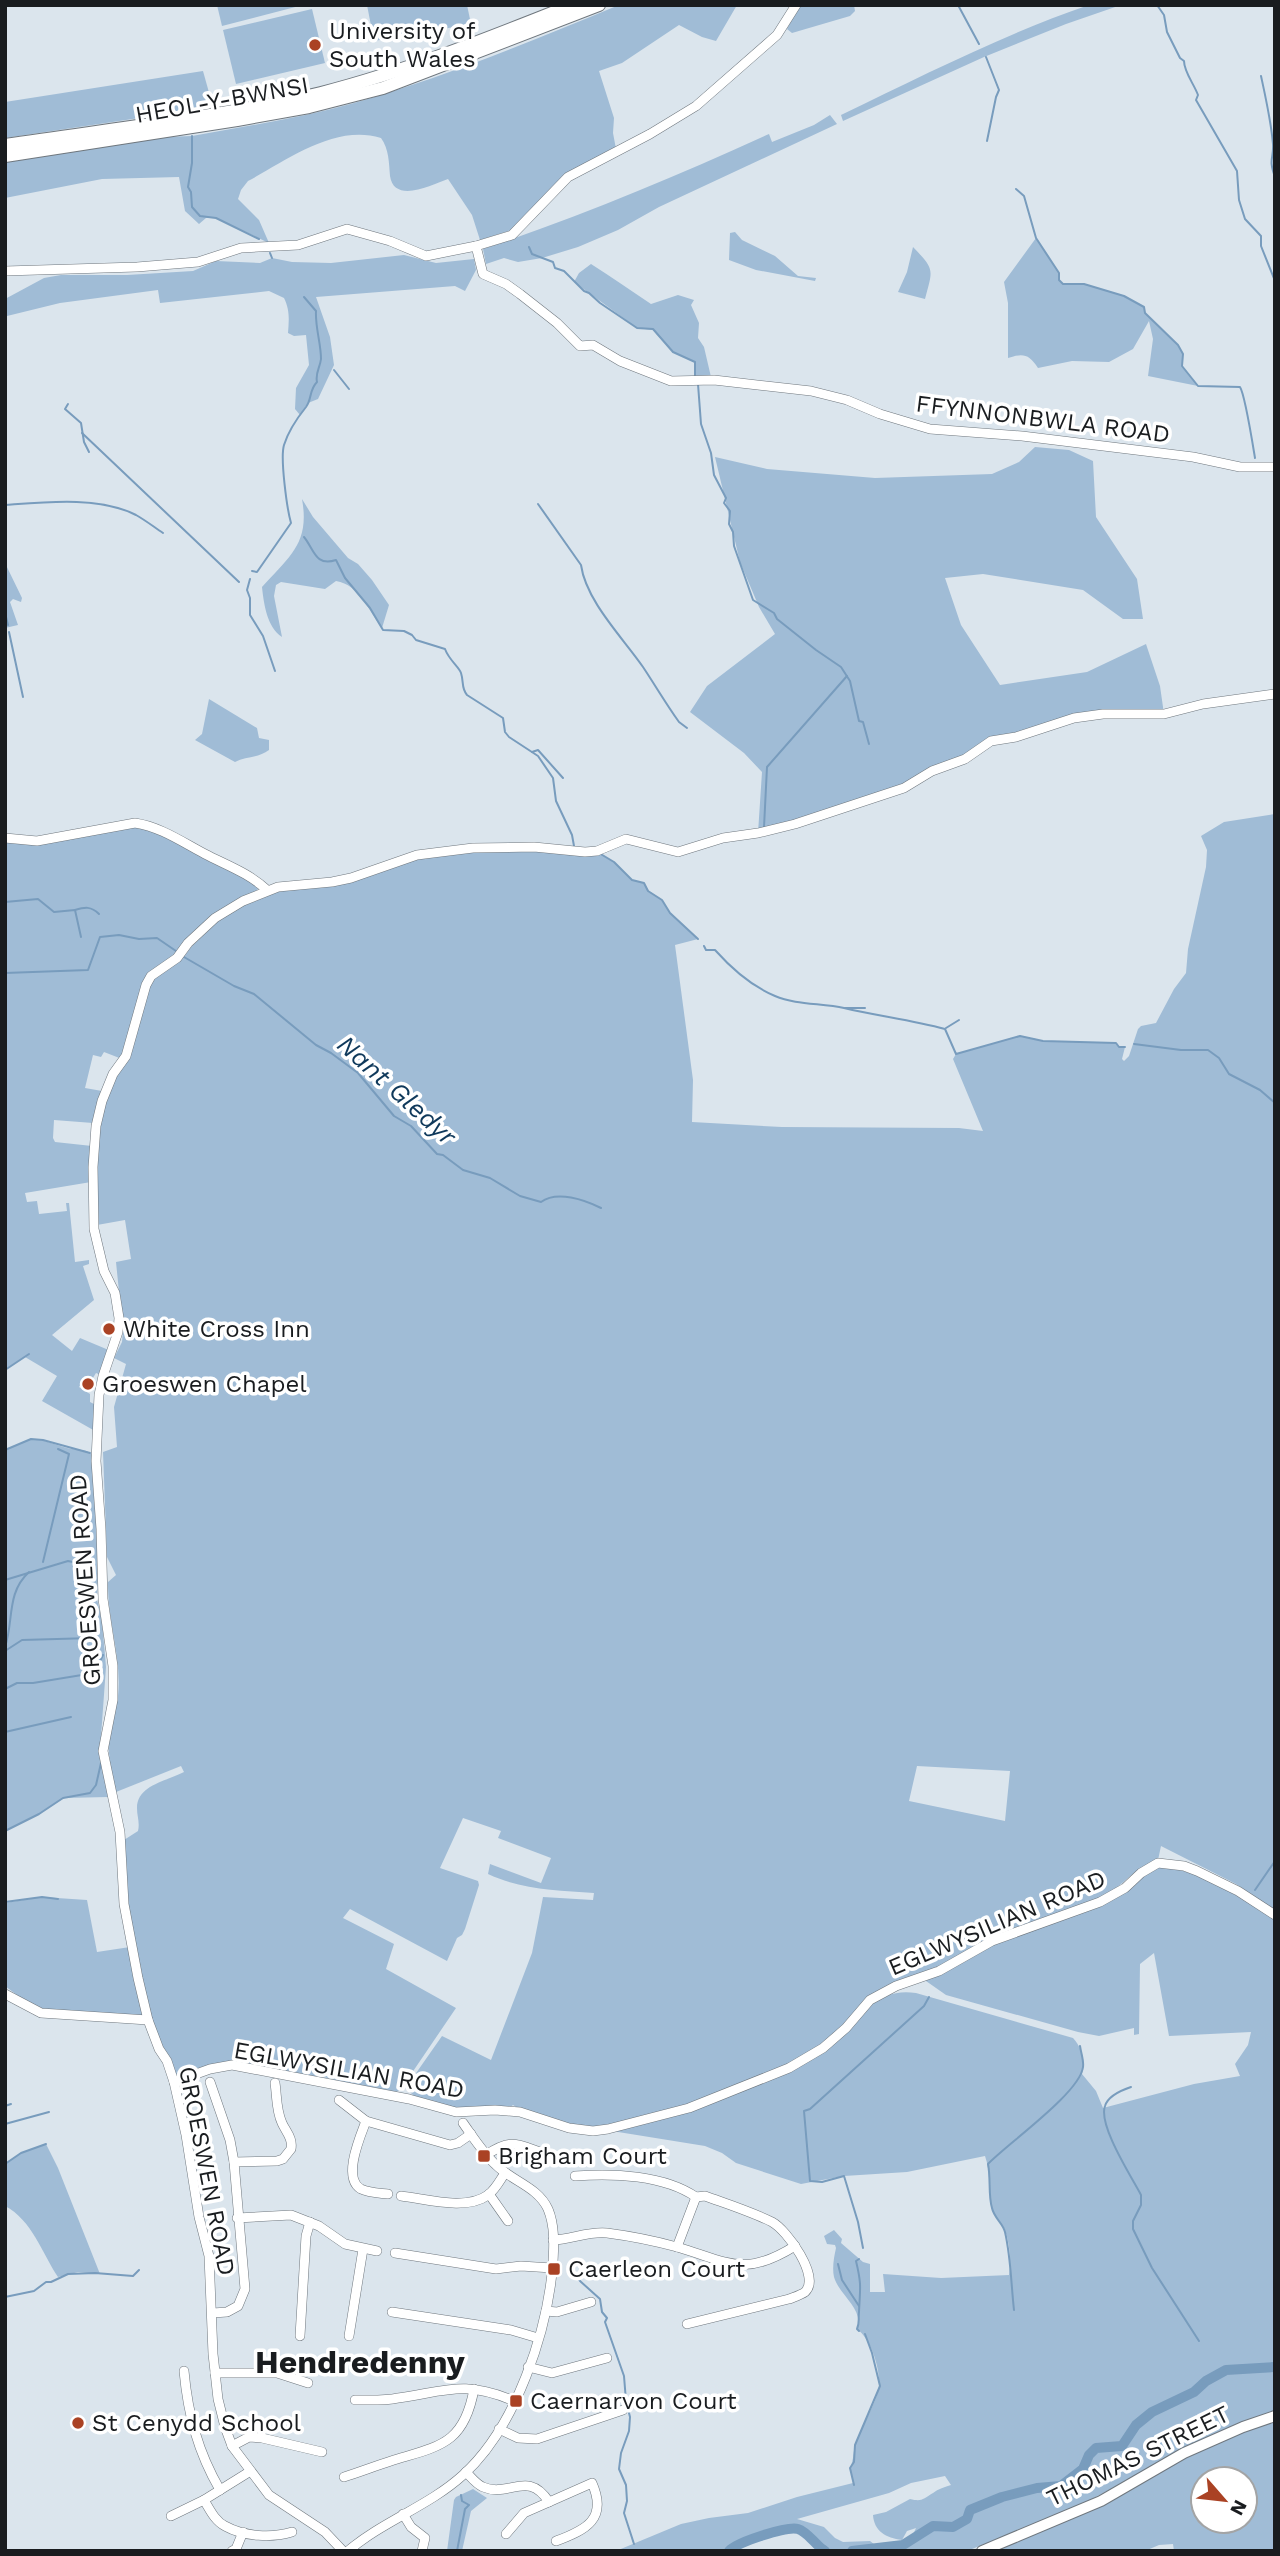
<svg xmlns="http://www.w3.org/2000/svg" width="1280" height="2556" viewBox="0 0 1280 2556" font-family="'Work Sans',sans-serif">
  <rect width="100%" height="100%" fill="#dbe5ed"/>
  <g fill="#a0bcd6" fill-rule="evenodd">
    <polygon points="217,5 303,5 222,26"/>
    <polygon points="367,5 467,5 471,24 374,41"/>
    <path d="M619 5H737L716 41 702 37 679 25 622 63 599 71 614 118 613 133 616 149 582 166 515 229 480 240 472 215 448 179C432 185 394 204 390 176 389 163 389 149 381 138 334 124 288 160 248 181L241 190 238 199 259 220 269 243 216 218H206L199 224 185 211 179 177 102 179 5 198V162L165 137 192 136C246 126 301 118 354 103 445 77 532 41 619 5Z"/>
    <polygon points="799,5 854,5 855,11 850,16 792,33 787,29"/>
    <path d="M1089 5H1121L1066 24 984 57 843 121 841 115C922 76 1004 34 1089 5Z"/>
    <polygon points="312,9 325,63 236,84 223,30"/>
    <polygon points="203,71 213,107 5,138 5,102"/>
    <path d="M830 115 837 124 659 207 618 230 578 247 542 258 518 262 504 258 486 264 483 249C581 216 675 177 769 134L772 142 814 125Z"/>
    <polygon points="735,232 742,240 775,256 798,276 816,278 815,281 756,270 729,260 730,233"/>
    <path d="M1036 238 1059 273V280L1063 284H1084L1124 296 1144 307 1145 313 1178 345 1183 354 1182 366 1198 386 1148 376 1153 339 1149 321 1133 349 1109 362 1072 361 1038 368C1029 354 1023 353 1008 358V303L1004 282Z"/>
    <path d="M913 247C935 270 933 269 925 299L898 292 907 272Z"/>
    <path d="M404 255 436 263 474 259 476 270 465 291 455 286 316 297 330 337 334 365 318 399 308 403 300 415 295 409 296 388 309 365 306 335 294 336 288 333C289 320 290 310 284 298L269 291 160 303 158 290 60 303 7 316 5 299 44 278 61 275H127L193 271 216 261 260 263 272 258 292 262 331 263Z"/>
    <path d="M591 264C612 277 631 291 651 304L678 295 694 300 691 305 699 323 698 338 704 347 711 377 695 378V362L673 352 653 330 637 328 574 282 579 273Z"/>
    <polygon points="1035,447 1069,450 1093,461 1096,517 1137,579 1143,619 1123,619 1083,590 983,574 945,578 961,625 1000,685 1087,672 1146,644 1160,686 1164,714 1084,716 991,741 904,788 758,833 762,772 744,753 690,712 707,686 775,634 759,607 740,562 715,457 767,469 875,478 992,474 1019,462"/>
    <path d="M302 499 313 517 348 558 358 564 372 580 389 605 382 628C368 610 360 585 336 581L325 589 281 582 276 585 274 596 282 637C267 627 264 605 262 587 290 556 310 543 302 499Z"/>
    <polygon points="5,563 22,598 21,602 13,599 10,602 18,625 5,628"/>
    <path d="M209 699 257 728 259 738 269 740V750C259 758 246 756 235 762L195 740 202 734Z"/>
    <path d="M1275 814V1910L1236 1884 1161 1846 1158 1860C1140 1865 1129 1878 1115 1889 1108 1895 1099 1899 1090 1903L908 1979 851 2016 824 2045 786 2065 692 2104 604 2128 576 2126 519 2109 513 2105 509 2108 458 2109 414 2096 410 2092 414 2076 442 2036 491 2060 532 1953 543 1897 593 1900 594 1893C557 1890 522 1890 488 1874L490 1864 541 1883 551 1858 498 1838 501 1831 463 1818 440 1868 478 1881 479 1885 465 1929 462 1935 457 1938 447 1961 350 1909 343 1918 394 1944 386 1969 456 2008 401 2089 393 2094 319 2076H301L254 2066 177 2077 161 2048 150 2016 127 1897 124 1840 138 1831C140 1822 137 1817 137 1808 137 1785 167 1781 184 1772L181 1766 116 1792C110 1768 106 1747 111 1722 112 1713 117 1705 118 1696 122 1657 107 1620 108 1582L116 1575 107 1557 103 1452 117 1447 114 1407 126 1364 114 1358 122 1342 123 1331 116 1262 131 1259 125 1220 97 1225V1146L105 1100 145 996 156 976 184 957 191 947 228 912 282 890 406 861 436 855 505 849 599 853 614 862 632 880 644 883 649 891 662 900 670 913 698 939 675 945 693 1080 692 1122 782 1127 959 1128 983 1131 953 1059 956 1054 1020 1036 1043 1041 1116 1043 1119 1047H1125L1122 1059 1124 1061 1129 1056 1138 1029 1141 1026 1156 1023 1174 989 1186 973 1188 949 1206 867 1207 850 1201 836 1224 822ZM917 1766 1010 1771 1005 1821 909 1801Z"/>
    <polygon points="133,826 150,829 258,885 258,889 156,969 122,1059 104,1052 101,1057 93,1055 85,1088 102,1091 93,1123 54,1120 53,1138 55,1142 92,1146 91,1182 25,1193 27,1202 37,1201 39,1214 67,1211 66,1203 69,1203 75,1262 89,1260 89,1264 83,1266 94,1300 52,1335 72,1351 80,1338 111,1351 101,1375 96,1373 91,1381 84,1378 79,1387 90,1394 90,1402 96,1405 95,1431 42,1401 57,1376 25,1357 5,1370 5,841"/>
    <path d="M31 1439C47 1440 52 1444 67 1448 78 1451 86 1447 94 1457L99 1536 97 1599 102 1621 106 1667 100 1750 108 1797 64 1798 39 1814 5 1831V1450Z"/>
    <path d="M1160 1866C1204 1872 1237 1896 1275 1918V2411L1205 2438 1092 2499 1275 2414V2551H1174L1173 2544 1159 2545 1145 2551H975L1044 2520 967 2551H825C815 2545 808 2532 798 2529 787 2526 737 2542 729 2551H616L681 2524 709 2518 748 2513 797 2497 853 2483 850 2468C854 2460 853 2451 856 2442 861 2428 879 2398 879 2385 880 2368 871 2339 857 2329 865 2310 839 2295 834 2277 832 2268 834 2257 836 2248L835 2245 827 2244 824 2236 834 2230 842 2239 841 2243 863 2262 870 2264V2292H885L883 2274 941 2278 1009 2275C1011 2261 1010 2244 1005 2230 1002 2222 993 2216 991 2206 988 2188 991 2173 985 2156L907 2172 844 2176 801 2184 736 2163 722 2153 705 2146 612 2131 790 2071C803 2064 817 2058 828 2048 853 2023 875 1986 916 1993L1073 2038C1082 2048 1086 2061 1082 2074L1096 2091 1103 2108 1194 2084 1240 2076 1235 2064 1248 2045 1251 2032 1169 2036 1154 1953 1140 1964 1139 2034 1134 2035V2028L1099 2036 1078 2032 946 1995 926 1981 925 1979 993 1943 1107 1901 1135 1885 1150 1870ZM945 2476 951 2485C945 2487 938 2489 933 2493 923 2499 922 2502 910 2499L886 2512 873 2515C874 2531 886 2538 902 2540L907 2531 916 2528C909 2546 896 2545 879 2548L870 2541 843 2542 835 2538 824 2527 797 2519 889 2493 911 2483ZM1203 2479H1245V2521H1203Z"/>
    <polygon points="42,1897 87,1900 97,1952 130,1947 143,2016 41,2009 25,2001 5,1986 5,1903"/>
    <path d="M46 2144 58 2168 100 2274 78 2272 58 2277C42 2253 32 2220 5 2206V2164L21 2153Z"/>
    <polygon points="473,2489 487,2498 471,2511 462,2551 447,2551 454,2500 456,2497"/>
  </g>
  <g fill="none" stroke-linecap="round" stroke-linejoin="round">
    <g stroke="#789cbd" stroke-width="2">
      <polyline points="958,5 979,44"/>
      <path d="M1157 5 1164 15 1167 32 1180 58 1184 61C1184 72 1194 84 1198 95L1196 100 1237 171 1239 200 1245 219 1261 236V246L1275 281"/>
      <polyline points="986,57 999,90 996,97 987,141"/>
      <path d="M1261 76C1266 99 1271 121 1273 144 1274 159 1268 158 1275 177"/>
      <polyline points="192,136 192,163 188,187 191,192 192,207 200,216 216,218 259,239"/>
      <path d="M1016 189 1024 196 1036 238 1059 273V280L1063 284H1084L1124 296 1144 307 1145 313 1178 345 1183 354 1182 366 1198 386 1240 387C1245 395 1253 446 1255 458"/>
      <polyline points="529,247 532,254 553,262 555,268 564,271 584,291 589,293 600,303 637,328 653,329 673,352 695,362 695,377"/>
      <polyline points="270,253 272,258"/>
      <polyline points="334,370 349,389"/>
      <polyline points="698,384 701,424 711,453 714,475 726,498 724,503 730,511 729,524 733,532 734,546 753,600 774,613 777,619 816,650 841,667 850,681 859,721 863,722 869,744"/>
      <polyline points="68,404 65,409 81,423 84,442 89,452"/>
      <polyline points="82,433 239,582"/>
      <path d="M538 504 581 565C586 601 623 638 643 667 655 685 666 704 679 722L687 728"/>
      <path d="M5 505C45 502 99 496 136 515 145 520 154 527 163 533"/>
      <path d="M304 537C314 549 315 567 336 560L345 578 370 608 383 630 404 631 412 635 416 640 445 649C449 660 459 667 461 673 464 682 461 688 467 695L503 718 505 732 509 737 538 756 553 778 556 801 572 835 574 846"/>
      <path d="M252 571 257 572 291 523C287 509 280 458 284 445 288 432 298 417 306 407 312 399 309 390 317 382 315 373 320 368 321 359 321 343 315 327 316 311L304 297"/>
      <polyline points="250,579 247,590 250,598 250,615 263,636 275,671"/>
      <polyline points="5,613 8,625"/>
      <polyline points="9,632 23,697"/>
      <polyline points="532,752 538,750 563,778"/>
      <polyline points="764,827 767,767 847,676"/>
      <polyline points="599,853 614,862 632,880 644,883 648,891 662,900 670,913 698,939"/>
      <polyline points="5,902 38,899 54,912 75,910 81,937"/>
      <path d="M75 910C85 907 91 906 99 914"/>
      <path d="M704 946 706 950H715C732 969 751 986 775 996 796 1005 822 1003 844 1008 878 1016 911 1020 945 1029L956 1054 1020 1036 1043 1041 1116 1043 1119 1047H1125"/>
      <path d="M184 957 234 986 254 994 316 1045 331 1053 358 1073 394 1116 411 1126 437 1154 443 1155 463 1170 490 1178 520 1196 541 1202C557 1190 585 1200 601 1208"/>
      <polyline points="5,973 88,970 100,937 119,935 139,939 157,938 176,951"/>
      <polyline points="845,1008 865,1008"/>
      <polyline points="946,1028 959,1020"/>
      <polyline points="1134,1044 1181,1050 1208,1050 1219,1058 1229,1074 1260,1090 1275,1103"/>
      <polyline points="5,1370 29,1354"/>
      <polyline points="5,1450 31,1439 43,1440 90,1453"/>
      <polyline points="43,1562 69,1454 58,1449"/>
      <polyline points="5,1580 68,1561 82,1564"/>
      <path d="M5 1647C14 1621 6 1593 29 1572"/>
      <polyline points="5,1651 22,1640 92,1638"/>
      <polyline points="5,1689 17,1683 33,1683 94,1673 103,1655"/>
      <polyline points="5,1732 71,1717"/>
      <polyline points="5,1831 39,1814 63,1798 90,1793 96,1785 101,1763"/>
      <polyline points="1255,1890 1275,1861"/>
      <polyline points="5,1902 42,1897 58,1899"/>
      <path d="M1131 2087C1122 2090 1108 2096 1105 2106 1098 2125 1131 2176 1141 2195V2205L1133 2221V2229L1152 2268 1199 2341"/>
      <polyline points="5,2106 11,2104"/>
      <polyline points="5,2124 49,2112"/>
      <polyline points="5,2164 21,2153 46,2144"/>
      <polyline points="863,2248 858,2222 844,2176 822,2182 810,2181 804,2111 810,2109 924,2006 929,1997"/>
      <polyline points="838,2264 842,2280 859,2306"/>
      <polyline points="574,2273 580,2281 600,2299 602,2312 607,2318 605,2322 624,2376 626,2401 630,2417 629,2431 621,2453 619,2469 626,2485 627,2501 624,2513 634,2544"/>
      <polyline points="5,2297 34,2291 46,2282 51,2282 68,2274 95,2273 133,2276 139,2270"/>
      <path d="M1014 2310C1011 2284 1011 2258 1005 2232 1003 2223 994 2218 992 2208 988 2194 991 2179 988 2164 1007 2144 1080 2093 1083 2067 1084 2061 1081 2053 1080 2046"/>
      <path d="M859 2331 857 2329C860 2322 858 2319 859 2312 860 2288 862 2286 856 2261L859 2259"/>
      <polyline points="854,2485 850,2468 854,2462 855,2445 880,2386 872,2353 865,2334"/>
      <polyline points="457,2551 465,2509 469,2505 462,2501 461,2495"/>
    </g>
    <g stroke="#789cbd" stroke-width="10">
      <path d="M729 2551C737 2542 787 2526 798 2529 808 2532 815 2545 825 2551"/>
      <polyline points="852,2551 903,2545 933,2526 953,2527 967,2519 970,2510 1002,2497 1037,2488 1061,2486 1083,2469 1089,2455 1096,2448 1122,2446 1136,2425 1152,2412 1194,2392 1206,2381 1226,2370 1275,2367"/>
    </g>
    <defs>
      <g id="minor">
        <polyline points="796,5 777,35 696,106 650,134 568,177 512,235 476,246 483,274 506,284 520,294 557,323 580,346 593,345 620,361 671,381 714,380 811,391 847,400 880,414 930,429 1022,436 1193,457 1240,467 1275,467"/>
        <polyline points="5,271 137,267 198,262 241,248 298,245 347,229 390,241 426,256 476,246"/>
        <path d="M5 838 37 841 135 823C161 827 182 842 205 854 226 865 249 873 267 890"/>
        <polyline points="5,1994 41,2013 148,2020"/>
        <polyline points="174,2082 210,2069 232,2065 409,2099 456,2112 495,2110 520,2112 569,2128 593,2131 608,2129 689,2108 789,2068 823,2048 846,2028 870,2000 896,1986 939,1971 992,1941 1100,1902 1125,1888 1141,1873 1158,1863 1184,1866 1197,1871 1238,1891 1275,1915"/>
        <polyline points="210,2082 230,2140 234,2162 245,2289 238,2306 227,2312 213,2313"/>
        <polyline points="339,2100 366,2121 450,2145 458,2143 471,2134"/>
        <path d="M366 2121C360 2137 342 2178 361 2189 369 2193 380 2193 388 2194"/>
        <path d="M486 2155C513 2137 518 2145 546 2154"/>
        <path d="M234 2162 277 2161 283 2159 291 2149C293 2138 286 2132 282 2123 276 2110 277 2096 275 2083"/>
        <path d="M575 2176C613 2173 664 2175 696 2197"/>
        <polyline points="489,2194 508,2221"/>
        <path d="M401 2196C427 2199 466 2211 488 2195 496 2189 500 2180 505 2173"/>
        <polyline points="237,2218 291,2215 319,2226 345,2244 377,2251"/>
        <path d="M553 2240C572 2239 589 2231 607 2233 630 2236 655 2241 677 2247 728 2262 744 2278 795 2246"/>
        <path d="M677 2247 696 2197 705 2196C727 2204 752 2212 772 2222 787 2230 821 2277 805 2292 801 2295 794 2297 789 2299L687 2324"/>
        <polyline points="395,2253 496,2269 521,2266 552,2268"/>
        <polyline points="546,2311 557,2312 591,2302"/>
        <polyline points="392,2312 511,2330 538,2338"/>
        <polyline points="300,2336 306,2236 310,2222"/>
        <polyline points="349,2336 363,2249"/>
        <polyline points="528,2367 552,2373 607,2358"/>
        <path d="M184 2371C188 2415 198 2452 220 2490"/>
        <polyline points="215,2373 277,2373 308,2383"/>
        <path d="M355 2400C369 2400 384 2401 398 2398 447 2391 464 2380 514 2401"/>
        <polyline points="499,2429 518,2438 537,2439 623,2410"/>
        <polyline points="232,2446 249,2437 262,2438 322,2452"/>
        <path d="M466 2472C471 2477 476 2484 483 2487 509 2498 528 2469 549 2502L592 2483C608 2519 586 2530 556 2541"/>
        <path d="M344 2477C360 2472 375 2466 391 2461 439 2446 464 2445 474 2389"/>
        <path d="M204 2500C210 2510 215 2521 225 2526 245 2537 272 2538 292 2532"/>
        <polyline points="403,2514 411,2527 425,2538 422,2551"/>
        <polyline points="171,2516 204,2500 249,2472"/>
        <polyline points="506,2534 524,2513 549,2502"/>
        <polyline points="232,2551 236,2549 243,2532"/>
        <polyline points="343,2551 325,2532 269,2495 232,2446 225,2427 218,2399 213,2354 209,2256 199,2217 186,2135 174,2082 167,2061 159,2049 148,2020 138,1978 124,1904 120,1832 103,1751 113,1700 113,1666 103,1599 101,1529 96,1461 99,1395 103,1376 118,1332 119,1318 115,1293 104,1271 94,1229 93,1167 96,1126 102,1101 113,1074 126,1056 146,985 151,976 177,958 188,943 215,918 243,901 278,887 332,882 351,878 417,855 473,848 534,847 585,852 597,851 626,839 678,852 723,838 758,833 795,824 904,788 932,771 965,759 991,741 1016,737 1074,718 1103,714 1164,714 1203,704 1275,694"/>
        <path d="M348 2551C383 2521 429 2506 463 2475 516 2427 548 2331 553 2262 554 2245 555 2226 548 2209 538 2187 512 2181 496 2165 483 2153 473 2137 463 2123"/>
      </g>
      <polyline id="major" points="982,2551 1101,2501 1184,2453 1243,2427 1275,2416"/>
      <g id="highway">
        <path d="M5 145C110 129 217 118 321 93 407 71 489 38 572 5"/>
        <polyline points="5,156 237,120 309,107 383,88 599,5"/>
      </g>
    </defs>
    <use href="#minor" stroke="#6f777e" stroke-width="10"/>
    <use href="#major" stroke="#6f777e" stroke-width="12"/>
    <use href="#highway" stroke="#6f777e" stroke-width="14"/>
    <use href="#minor" stroke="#fff" stroke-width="9"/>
    <use href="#major" stroke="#fff" stroke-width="10"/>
    <use href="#highway" stroke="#fff" stroke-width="12"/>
  </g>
  <g fill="#aa4224" stroke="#fff" stroke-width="2.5">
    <circle cx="315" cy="45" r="7"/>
    <circle cx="109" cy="1329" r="7"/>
    <circle cx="88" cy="1384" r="7"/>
    <rect x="477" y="2149" width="14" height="14" rx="3.5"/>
    <rect x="547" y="2262" width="14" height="14" rx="3.5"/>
    <rect x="509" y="2394" width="14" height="14" rx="3.5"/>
    <circle cx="78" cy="2423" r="7"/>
  </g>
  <g text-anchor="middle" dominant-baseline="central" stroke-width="7" stroke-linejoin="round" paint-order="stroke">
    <g font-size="24" fill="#191c1f" stroke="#fff" text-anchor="start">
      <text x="329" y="31">University of<tspan x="329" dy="28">South Wales</tspan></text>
      <text x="123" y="1329">White Cross Inn</text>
      <text x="102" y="1384">Groeswen Chapel</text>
      <text x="498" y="2156">Brigham Court</text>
      <text x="568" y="2269">Caerleon Court</text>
      <text x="530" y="2401">Caernarvon Court</text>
      <text x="92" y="2423">St Cenydd School</text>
    </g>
    <g font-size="24" fill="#191c1f" stroke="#fff">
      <text transform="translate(222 100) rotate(-10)">HEOL-Y-BWNSI</text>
      <text transform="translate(1043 419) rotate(7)">FFYNNONBWLA ROAD</text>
      <text transform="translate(85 1580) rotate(-94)">GROESWEN ROAD</text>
      <text transform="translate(997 1923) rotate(-23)">EGLWYSILIAN ROAD</text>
      <text transform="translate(349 2070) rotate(10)">EGLWYSILIAN ROAD</text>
      <text transform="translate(207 2171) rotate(79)">GROESWEN ROAD</text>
      <text transform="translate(1138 2456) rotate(-26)">THOMAS STREET</text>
    </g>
    <g font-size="26" font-style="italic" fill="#0f395b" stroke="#fff">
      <text transform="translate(397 1090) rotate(42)">Nant Gledyr</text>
    </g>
    <g font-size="32" font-weight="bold" fill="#191c1f" stroke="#fff">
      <text x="360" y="2362">Hendredenny</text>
    </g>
  </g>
  <rect width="1280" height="2556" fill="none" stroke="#191c1f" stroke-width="14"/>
  <g transform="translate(1224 2500) rotate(118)"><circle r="33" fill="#ffffff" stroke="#a3a4a5" stroke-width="2"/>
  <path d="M0-5L12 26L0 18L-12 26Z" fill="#aa4224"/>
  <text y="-10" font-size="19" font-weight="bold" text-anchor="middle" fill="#191c1f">N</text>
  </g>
</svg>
